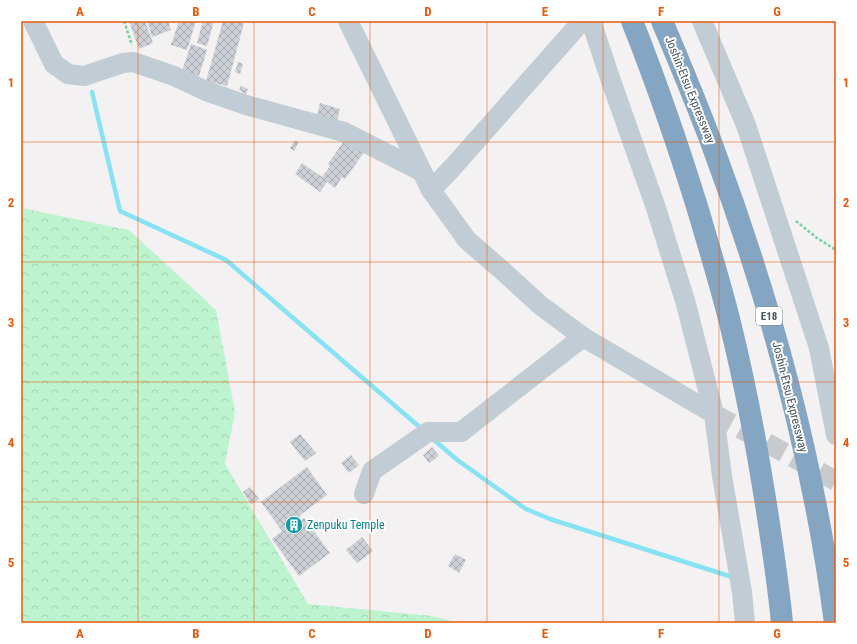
<svg xmlns="http://www.w3.org/2000/svg" width="857" height="644" viewBox="0 0 857 644" font-family="'Roboto Condensed',sans-serif">
  <defs>
    <pattern id="forest-crowns" width="20" height="18" patternUnits="userSpaceOnUse"><rect width="20" height="18" fill="#bdf3cf"/><path d="M2 6a3 3 0 1 1 6 0M12 15a3 3 0 1 1 6 0" fill="none" stroke="#a4d2b4"/></pattern>
    <pattern id="building-cross-hatch" width="8" height="8" patternUnits="userSpaceOnUse"><rect width="8" height="8" fill="#cdd0d6"/><path d="M0 0l8 8M0 8l8-8" fill="none" stroke="#a8acb1"/></pattern>
  </defs>
  <rect width="100%" height="100%" fill="#f3f1f1"/>
  <polygon fill="url(#forest-crowns)" points="21,208 129,230 216,310 235,412 225,464 308,604 432,616 460,623 21,623"/>
  <g fill="none" stroke-linecap="round" stroke-linejoin="round">
    <g stroke="#87e2f4" stroke-width="4.5">
      <polyline points="92,92 120,211 226,260 423,430"/>
      <polyline points="433,439 456,459 526,509 550,519 729,576"/>
    </g>
  </g>
  <g fill="url(#building-cross-hatch)">
    <polygon points="129,21 145,21 153,43 139,49"/>
    <polygon points="147,21 168,21 171,30 152,37"/>
    <polygon points="179,21 196,21 187,50 171,45"/>
    <polygon points="203,21 214,21 207,46 197,43"/>
    <polygon points="223,21 235,21 244,23 227,86 206,81"/>
    <polygon points="191,44 207,50 199,76 182,71"/>
    <polygon points="238,62 243,64 240,74 235,72"/>
    <polygon points="241,86 248,89 246,94 239,90"/>
    <polygon points="320,103 340,109 336,125 316,120"/>
    <polygon points="346,138 365,151 345,179 342,177 335,188 327,182 320,192 295,174 302,163 322,177 330,166 328,164"/>
    <polygon points="295,140 299,142 294,151 290,148"/>
    <polygon points="300,434 316,453 305,461 290,442"/>
    <polygon points="432,447 439,456 429,463 423,455"/>
    <polygon points="351,455 359,465 349,473 341,463"/>
    <polygon points="307,467 327,495 299,516 302,520 304,518 330,553 299,576 272,539 282,531 261,502"/>
    <polygon points="250,487 259,499 251,505 243,492"/>
    <polygon points="362,537 373,551 357,563 346,550"/>
    <polygon points="455,554 466,560 459,573 448,566"/>
  </g>
  <g fill="none" stroke-linecap="round" stroke-linejoin="round">
    <polyline stroke="#c8cacd" stroke-width="20" stroke-dasharray="20 10" stroke-linecap="butt" points="714,414 836,481"/>
    <g stroke="#72d59f" stroke-width="2.5" stroke-dasharray="3 2" stroke-linecap="butt">
      <polyline points="124,21 132,45"/>
      <polyline points="796,221 817,238 836,250"/>
    </g>
    <g stroke="#c1ccd4" stroke-width="20">
      <polyline points="33,21 54,64 68,74 84,76 123,63 133,62 174,76 206,91 246,105 344,132 421,171"/>
      <polyline points="348,21 431,190 467,240 504,272 540,305 583,337 714,414"/>
      <polyline points="591,21 611,81 656,208 686,304 714,414 722,476 742,592 745,623"/>
      <polyline points="702,21 746,125 819,348 836,435"/>
      <polyline points="431,190 453,167 582,21"/>
      <polyline points="364,494 372,471 428,432 461,432 583,337"/>
    </g>
    <g stroke="#85a6c3" stroke-width="22">
      <path d="M632 21C657 84 679 148 699 213 710 251 722 289 731 327 747 392 759 458 769 524 774 557 779 590 782 623"/>
      <path d="M662 21C680 64 698 106 714 150 771 303 814 461 835 623"/>
    </g>
  </g>
  <path fill="none" stroke="#e8590c" stroke-width="1" stroke-opacity="0.55" d="M138 21V623M254 21V623M370 21V623M487 21V623M603 21V623M719 21V623M21 142H836M21 262H836M21 382H836M21 502H836"/>
  <defs>
    <symbol id="building-disc" viewBox="-11 -11 22 22"><circle r="9.5" fill="#0f9aa8" stroke="#fff"/><path d="M-4-6H4V6H1V3H-1V6H-4ZM-2.5-4.3h1.7v1.8h-1.7ZM.8-4.3h1.7v1.8H.8ZM-2.5-1h1.7V.8h-1.7ZM.8-1h1.7V.8H.8Z" fill="#fff"/></symbol>
  </defs>
  <g fill-rule="evenodd">
    <use href="#building-disc" x="284" y="515" width="20" height="20"/>
  </g>
  <g text-anchor="middle" dominant-baseline="central" stroke-width="4" stroke-linejoin="round" paint-order="stroke">
    <rect fill="#fff" stroke="#7e8990" stroke-width="1" x="756" y="307" width="26" height="18" rx="3"/>
    <g font-size="11" font-weight="bold" fill="#475660">
      <text x="769" y="316">E18</text>
    </g>
    <g font-size="12" fill="#475660" stroke="#fff">
      <text transform="translate(690 90) rotate(68)">Joshin-Etsu Expressway</text>
      <text transform="translate(790 397) rotate(76)">Joshin-Etsu Expressway</text>
    </g>
    <g font-size="12" fill="#0d838f" stroke="#fff" text-anchor="start">
      <text x="307" y="525">Zenpuku Temple</text>
    </g>
  </g>
  <rect width="857" height="644" fill="none" stroke="#ffffff" stroke-width="44"/>
  <rect x="22" y="22" width="813" height="600" fill="none" stroke="#e8590c" stroke-width="1.5"/>
  <g font-size="13" text-anchor="middle" font-weight="bold" fill="#e8590c">
    <text x="80" y="16">A</text>
    <text x="196" y="16">B</text>
    <text x="312" y="16">C</text>
    <text x="428" y="16">D</text>
    <text x="545" y="16">E</text>
    <text x="661" y="16">F</text>
    <text x="777" y="16">G</text>
    <text x="11" y="87">1</text>
    <text x="846" y="87">1</text>
    <text x="11" y="207">2</text>
    <text x="846" y="207">2</text>
    <text x="11" y="327">3</text>
    <text x="846" y="327">3</text>
    <text x="11" y="447">4</text>
    <text x="846" y="447">4</text>
    <text x="11" y="567">5</text>
    <text x="846" y="567">5</text>
    <text x="80" y="638">A</text>
    <text x="196" y="638">B</text>
    <text x="312" y="638">C</text>
    <text x="428" y="638">D</text>
    <text x="545" y="638">E</text>
    <text x="661" y="638">F</text>
    <text x="777" y="638">G</text>
  </g>
</svg>
